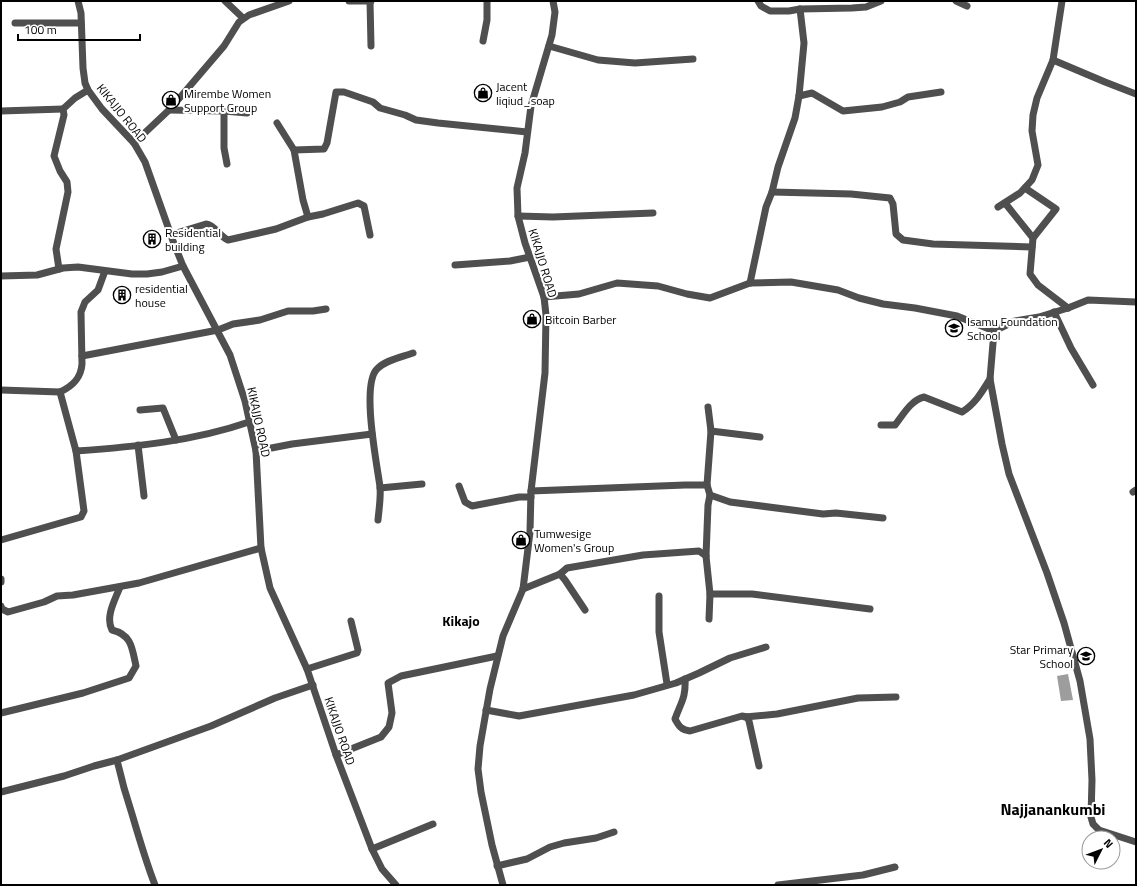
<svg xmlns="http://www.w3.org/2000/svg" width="1137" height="886" viewBox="0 0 1137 886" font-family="'Titillium Web',sans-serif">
  <rect width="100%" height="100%" fill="#fff"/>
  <polygon fill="#9d9d9d" points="1068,674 1073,700 1061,701 1057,676"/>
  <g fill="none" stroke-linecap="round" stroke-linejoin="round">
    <g stroke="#4f4f4f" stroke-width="7">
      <polyline points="78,1 81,13 83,68 85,83 88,90 102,109 134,143 145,162 173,241 183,266 230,355 245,401 256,451 261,548 270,588 307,669 336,755 372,849 382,869 396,885"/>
      <polyline points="225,1 243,18"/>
      <polyline points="349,1 371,1"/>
      <polyline points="370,1 371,46"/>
      <polyline points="758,1 761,6 770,11 789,11 800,9 852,8 866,7 881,1"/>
      <polyline points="956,1 967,6"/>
      <polyline points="15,23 81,23"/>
      <polyline points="483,41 487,20 487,1"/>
      <polyline points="549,46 598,60 635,63 693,59"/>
      <polyline points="1053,60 1105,82 1136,94"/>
      <polyline points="799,96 812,93 843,111 882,107 900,102 908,97 941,92"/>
      <polyline points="169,110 224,111 224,148 227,164"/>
      <polyline points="1,111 63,109"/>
      <polyline points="224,111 247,113"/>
      <polyline points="277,123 294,150 303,200 308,217"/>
      <polyline points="134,143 169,110 183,94 224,46 239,22 249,15 289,1"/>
      <polyline points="294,150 324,149 327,143 336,92 344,92 373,102 380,108 405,115 416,120 438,123 527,132"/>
      <polyline points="1025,188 1056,209 1033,238 1030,274 1038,285 1068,308"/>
      <polyline points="772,192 851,194 890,198 893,204 896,234 903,240 933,244 1032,247"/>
      <polyline points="1005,203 1033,238"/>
      <polyline points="998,207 1020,193 1032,180 1038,165 1032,131 1033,115 1037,98 1053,60 1062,1"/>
      <polyline points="518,216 553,217 653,213"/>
      <path d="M170 235 206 224C215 225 219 236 228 240L276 229 308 217 323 214 358 203 364 206 370 235"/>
      <polyline points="455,265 510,261 530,257"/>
      <polyline points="59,269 56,249 68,192 67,182 60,171 54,156 64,115 63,109 75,98 88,90"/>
      <polyline points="1,276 37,275 63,268 78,267 132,274 147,274 162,272 183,266"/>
      <polyline points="750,283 766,207 772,192 778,167 795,118 799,96 804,43 800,9"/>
      <polyline points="544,297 579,294 617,283 658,286 687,294 710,298 750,283 791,282 838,290 859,298 883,304 915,308 957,316 994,331 1015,321 1039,317 1068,308 1088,300 1136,302"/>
      <polyline points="1054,312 1071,348 1093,385"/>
      <polyline points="994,331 990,379 1002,444 1009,474 1047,573 1064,623 1080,681 1090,739 1092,780 1091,817 1093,824 1099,830 1136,842"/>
      <polyline points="82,356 218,330 233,324 260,320 288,311 313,311 326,309"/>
      <path d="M1 390 60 392C73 386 81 378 82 364L81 312 85 302 98 290 105 271"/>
      <path d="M60 392 76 451C134 447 194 441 249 422"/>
      <polyline points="708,407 711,431"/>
      <polyline points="140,410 163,408 176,440"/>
      <path d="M881 425H895C903 415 911 400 924 397L962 412C975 404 982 392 990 379"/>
      <polyline points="138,445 144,496"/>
      <polyline points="256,451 292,444 372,434"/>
      <polyline points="707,485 711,431 760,437"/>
      <polyline points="459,486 465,502 472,506 519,497 531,497"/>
      <polyline points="380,488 422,484"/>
      <polyline points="531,491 685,485 707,485 710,495 708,505 706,556 710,594 709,619"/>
      <polyline points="1133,492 1136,490"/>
      <polyline points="710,495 730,502 823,514 836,513 883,518"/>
      <path d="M378 520C379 509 381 497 380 487 377 464 361 385 377 369 385 360 402 357 413 353"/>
      <polyline points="1,540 81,517 84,511 76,451"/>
      <polyline points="560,574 565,580 585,610"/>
      <polyline points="1,579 1,582"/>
      <polyline points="523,589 560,574 567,568 643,555 699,551 706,556"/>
      <polyline points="710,594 752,594 870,609"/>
      <polyline points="659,596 659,632 667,684"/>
      <polyline points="1,606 2,609 8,612 44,602 57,596 73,595 139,583 261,548"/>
      <polyline points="307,669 357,653 358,650 351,621"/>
      <path d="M685 679C686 698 681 702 675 719 679 726 681 730 690 731L742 716 747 717 749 721 759 766"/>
      <polyline points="486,710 519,716 634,695 676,683 699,673 730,658 766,647"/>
      <path d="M1 713 83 693 129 678 136 666C132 648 132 635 112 630 105 617 115 600 120 587"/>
      <polyline points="745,717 777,714 858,698 896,697"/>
      <polyline points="336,755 381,737 389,727 392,713 388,683 401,676 497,656"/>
      <path d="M117 760C121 778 126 796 132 814 139 838 146 862 155 885"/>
      <polyline points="1,792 64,776 94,766 117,760 211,726 275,698 313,685"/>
      <polyline points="372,849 433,824"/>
      <polyline points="497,866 527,859 550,847 564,843 596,838 614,832"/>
      <polyline points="503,885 492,845 481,792 478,769 480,746 490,689 503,636 523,589 530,532 531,491 545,373 546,315 544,297 525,243 518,216 517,188 525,153 531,106 552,35 555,12 553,1"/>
      <polyline points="778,885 863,875 895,867"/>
    </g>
  </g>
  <defs>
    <symbol id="shop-ring" viewBox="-11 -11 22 22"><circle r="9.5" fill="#fff" stroke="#000" stroke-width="1.5"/><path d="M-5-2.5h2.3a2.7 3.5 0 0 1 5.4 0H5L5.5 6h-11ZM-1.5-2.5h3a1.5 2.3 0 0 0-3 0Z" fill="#000"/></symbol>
    <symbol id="building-ring" viewBox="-11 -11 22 22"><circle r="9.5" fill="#fff" stroke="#000" stroke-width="1.5"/><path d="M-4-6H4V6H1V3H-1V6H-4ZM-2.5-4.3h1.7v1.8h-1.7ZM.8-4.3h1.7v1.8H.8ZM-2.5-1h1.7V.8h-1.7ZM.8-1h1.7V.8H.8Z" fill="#000"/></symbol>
    <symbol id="school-ring" viewBox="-11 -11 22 22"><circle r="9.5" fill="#fff" stroke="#000" stroke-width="1.5"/><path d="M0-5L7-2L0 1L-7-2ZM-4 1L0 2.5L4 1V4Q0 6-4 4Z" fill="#000"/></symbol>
  </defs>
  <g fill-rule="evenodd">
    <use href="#shop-ring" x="473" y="83" width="20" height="20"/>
    <use href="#shop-ring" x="161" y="90" width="20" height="20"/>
    <use href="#building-ring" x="142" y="229" width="20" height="20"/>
    <use href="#building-ring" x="112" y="285" width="20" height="20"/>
    <use href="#shop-ring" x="522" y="309" width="20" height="20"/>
    <use href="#school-ring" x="944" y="318" width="20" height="20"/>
    <use href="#shop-ring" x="511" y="530" width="20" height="20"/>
    <use href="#school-ring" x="1076" y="646" width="20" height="20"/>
  </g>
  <g text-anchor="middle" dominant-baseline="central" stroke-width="4" stroke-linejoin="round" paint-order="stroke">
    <g font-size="12" fill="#000" stroke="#fff" text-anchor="start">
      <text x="496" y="86">Jacent<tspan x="496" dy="14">liqiud_soap</tspan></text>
      <text x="184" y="93">Mirembe Women<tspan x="184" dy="14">Support Group</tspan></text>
      <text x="165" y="232">Residential<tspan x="165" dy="14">building</tspan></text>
      <text x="135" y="288">residential<tspan x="135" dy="14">house</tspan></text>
      <text x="545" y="319">Bitcoin Barber</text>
      <text x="967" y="321">Isamu Foundation<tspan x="967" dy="14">School</tspan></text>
      <text x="534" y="533">Tumwesige<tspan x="534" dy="14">Women's Group</tspan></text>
      <text x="1073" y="649" text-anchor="end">Star Primary<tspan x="1073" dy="14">School</tspan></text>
    </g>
    <g font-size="12" fill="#000" stroke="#fff">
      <text transform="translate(122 113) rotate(51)">KIKAJJO ROAD</text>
      <text transform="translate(543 263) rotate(73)">KIKAJJO ROAD</text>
      <text transform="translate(259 422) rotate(78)">KIKAJJO ROAD</text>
      <text transform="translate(340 731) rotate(71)">KIKAJJO ROAD</text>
    </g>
    <g font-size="14" font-weight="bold" fill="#000" stroke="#fff">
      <text x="461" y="620">Kikajo</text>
    </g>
    <g font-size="16" font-weight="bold" fill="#000" stroke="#fff">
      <text x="1053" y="809">Najjanankumbi</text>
    </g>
  </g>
  <rect width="1137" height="886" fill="none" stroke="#000000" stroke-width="4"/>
  <g transform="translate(1101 850) rotate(48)"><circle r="19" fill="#ffffff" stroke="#999999"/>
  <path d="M0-3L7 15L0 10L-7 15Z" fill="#000000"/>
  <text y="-6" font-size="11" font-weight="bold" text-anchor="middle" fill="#000000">N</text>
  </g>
  <path d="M18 34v6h122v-6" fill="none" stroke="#000000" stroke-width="2"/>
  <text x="24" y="34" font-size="12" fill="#000000" stroke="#ffffff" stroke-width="3" paint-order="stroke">100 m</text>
</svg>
